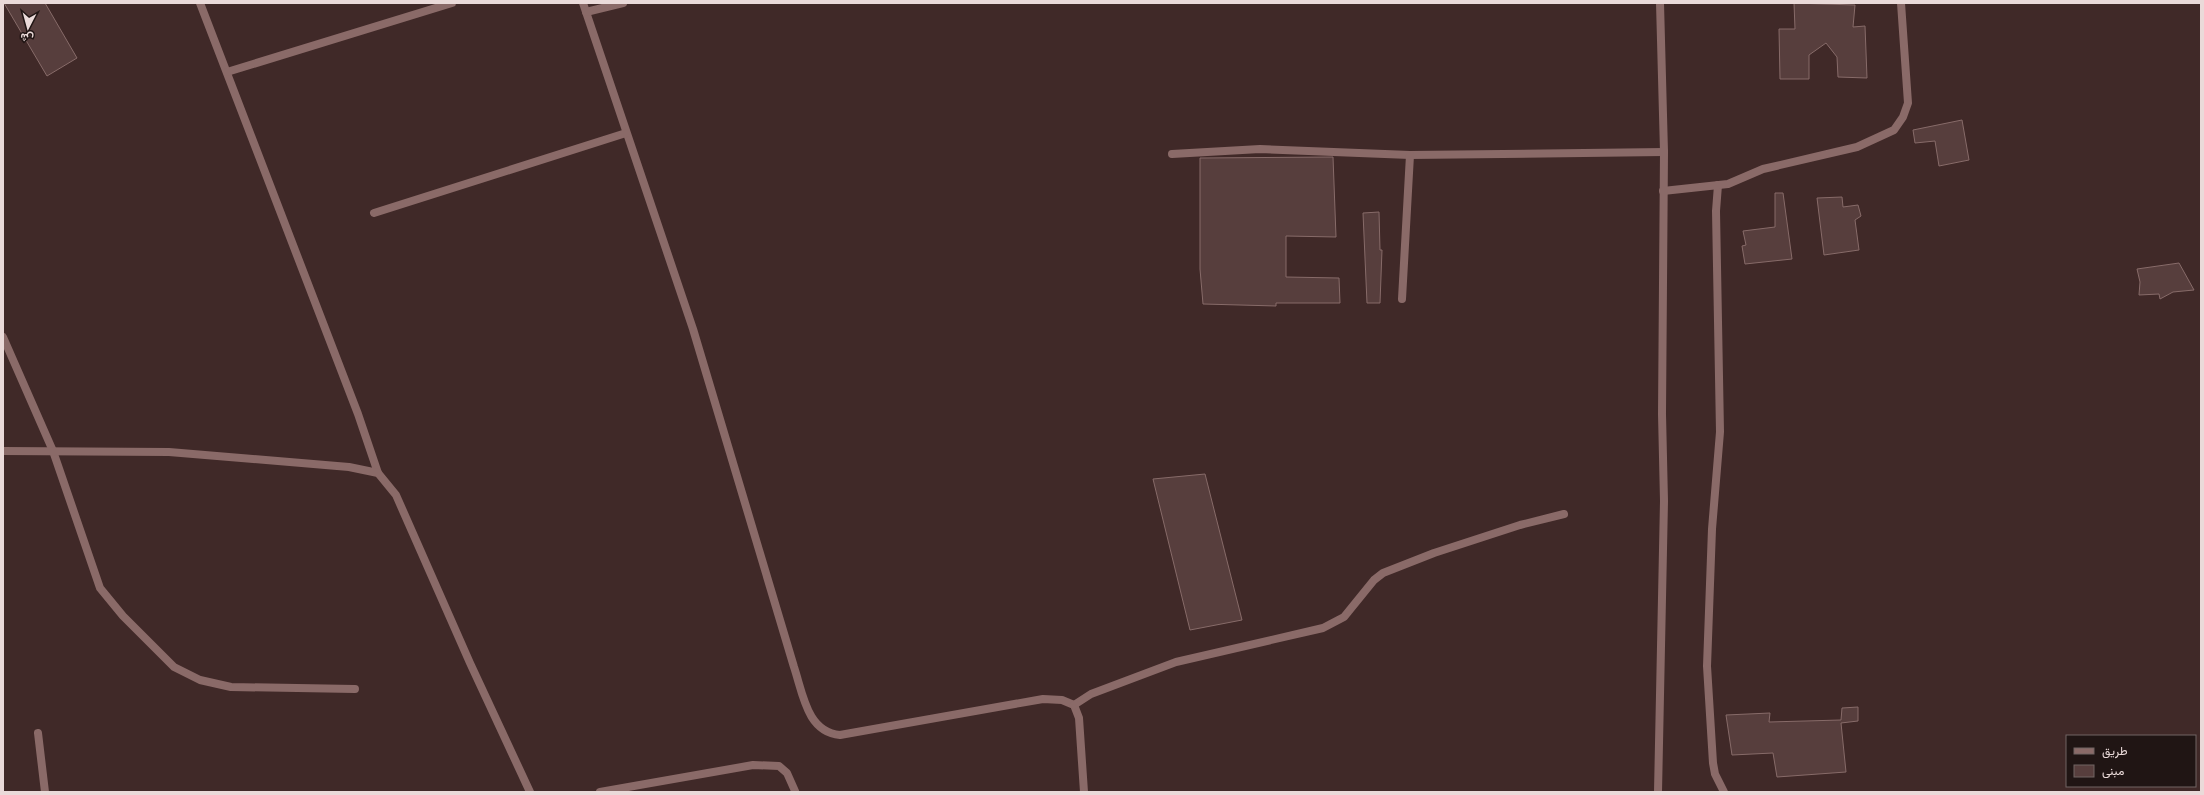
<svg xmlns="http://www.w3.org/2000/svg" width="2204" height="795" viewBox="0 0 2204 795" font-family="'Public Sans',Vazirmatn,sans-serif">
  <rect width="100%" height="100%" fill="#402928"/>
  <g fill="#573e3d" stroke="#876b69">
    <polygon points="4,3 45,3 77,58 47,76"/>
    <polygon points="1794,3 1855,5 1853,27 1865,26 1867,78 1838,77 1837,57 1826,43 1809,55 1809,79 1780,79 1779,29 1795,29"/>
    <polygon points="1962,120 1969,160 1939,166 1935,141 1915,143 1913,130"/>
    <polygon points="1333,157 1336,237 1286,236 1286,277 1339,278 1340,303 1276,303 1276,306 1203,304 1200,269 1200,158"/>
    <polygon points="1775,193 1783,193 1792,259 1745,264 1742,246 1746,245 1743,231 1775,227"/>
    <polygon points="1842,197 1843,207 1858,205 1861,216 1855,220 1859,250 1824,255 1817,198"/>
    <polygon points="1379,212 1380,250 1382,250 1380,303 1367,303 1363,213"/>
    <polygon points="2179,263 2194,290 2173,292 2160,299 2159,294 2139,295 2140,282 2137,269"/>
    <polygon points="1205,474 1242,620 1190,630 1153,479"/>
    <polygon points="1858,707 1858,721 1841,723 1846,772 1777,777 1773,753 1732,755 1726,715 1770,713 1769,722 1841,720 1842,708"/>
  </g>
  <g fill="none" stroke-linecap="round" stroke-linejoin="round">
    <g stroke="#8a6a68" stroke-width="8">
      <polyline points="200,3 358,414 378,473"/>
      <path d="M583 3 693 329 794 667C803 694 807 732 840 735L1043 699 1062 700 1074 705 1079 718 1084 792"/>
      <polyline points="586,12 623,3"/>
      <polyline points="227,72 452,3"/>
      <polyline points="1172,154 1260,149 1410,155 1664,152"/>
      <polyline points="1718,185 1716,211 1720,432 1712,529 1707,666 1713,763 1715,774 1724,792"/>
      <polyline points="1663,191 1728,184 1763,169 1857,147 1894,130 1903,117 1908,103 1901,3"/>
      <polyline points="374,213 626,133"/>
      <polyline points="1402,299 1410,155"/>
      <polyline points="3,337 53,451 100,588 123,616 174,667 200,680 231,687 355,689"/>
      <polyline points="3,451 169,452 349,467 378,473 396,495 470,663 530,792"/>
      <polyline points="1074,705 1091,694 1176,662 1323,628 1344,617 1374,580 1383,573 1434,553 1520,525 1564,514"/>
      <polyline points="38,733 45,792"/>
      <polyline points="600,792 753,765 779,766 787,773 795,791"/>
      <polyline points="1658,792 1664,501 1662,414 1664,152 1660,3"/>
    </g>
  </g>
  <rect width="2204" height="795" fill="none" stroke="#eadad9" stroke-width="8"/>
  <rect x="2066" y="735" width="130" height="52" fill="#201514" stroke="#716463"/>
  <rect x="2074" y="748" width="20" height="6" fill="#8a6a68" stroke="#716463"/>
  <text x="2102" y="755" font-size="12" fill="#eadad9">طريق</text>
  <rect x="2074" y="765" width="20" height="12" fill="#573e3d" stroke="#716463"/>
  <text x="2102" y="775" font-size="12" fill="#eadad9">مبنى</text>
  <g transform="translate(28 28) rotate(186)" stroke="#201514" stroke-width="3" paint-order="stroke">
  <path d="M0-3L7 15L0 10L-7 15Z" fill="#eadad9"/>
  <text y="-6" font-size="11" font-weight="bold" text-anchor="middle" fill="#eadad9">ش</text>
  </g>
</svg>
